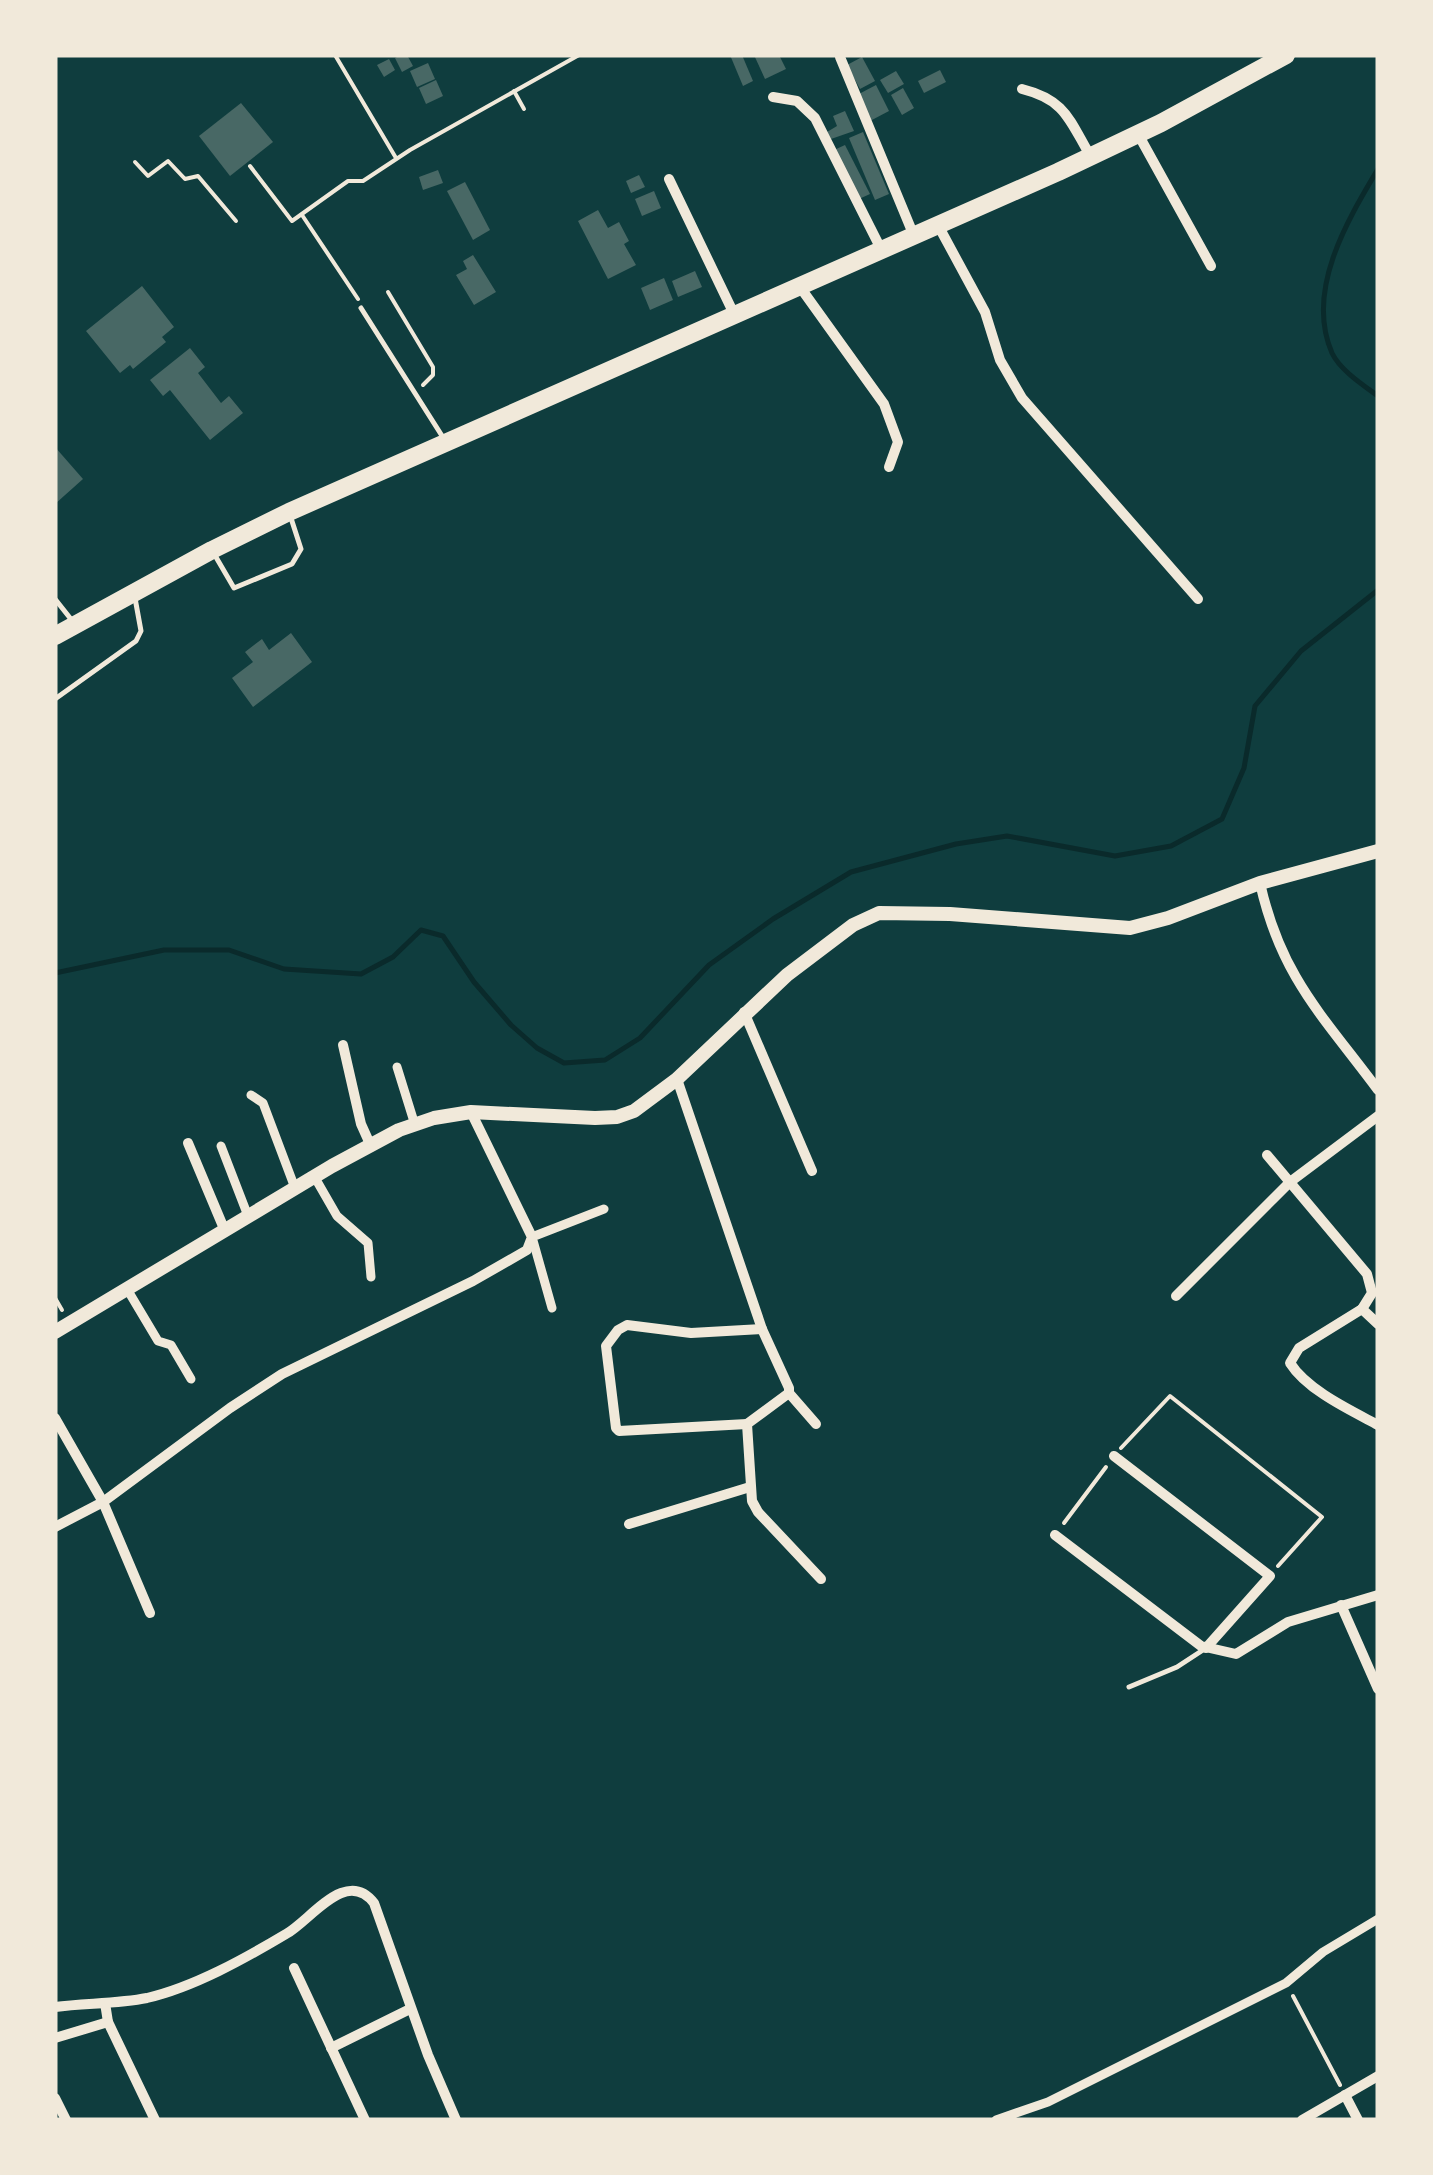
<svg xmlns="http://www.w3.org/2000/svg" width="1433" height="2175" viewBox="0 0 1433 2175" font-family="'Source Serif 4',serif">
  <rect width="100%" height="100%" fill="#0f3d3e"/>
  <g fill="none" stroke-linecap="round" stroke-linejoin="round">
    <g stroke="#0a2a2b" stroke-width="5">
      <path d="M1378 169C1347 221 1305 291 1332 353 1340 370 1363 385 1378 396"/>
      <polyline points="55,973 164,950 229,950 284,969 361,974 393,957 421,930 443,936 474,982 511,1025 537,1048 564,1063 605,1060 640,1038 709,965 773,919 851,872 956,844 1007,836 1115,856 1171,846 1222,819 1244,768 1255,706 1301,651 1378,590"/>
    </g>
  </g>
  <g fill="#486865">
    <polygon points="401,55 407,55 413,66 402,72 395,58"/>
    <polygon points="730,55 742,55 753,81 743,86"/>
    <polygon points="754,55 779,55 786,69 765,79"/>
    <polygon points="862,57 875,81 860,89 847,65"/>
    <polygon points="389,59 395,70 384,77 377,65"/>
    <polygon points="428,63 435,79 417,87 410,71"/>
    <polygon points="940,70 946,82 924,93 918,81"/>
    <polygon points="896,71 904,84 888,93 880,80"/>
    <polygon points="436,80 443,96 426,104 419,88"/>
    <polygon points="876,85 889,111 870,121 857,95"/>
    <polygon points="903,88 914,108 902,115 891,95"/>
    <polygon points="241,103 273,142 230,176 199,136"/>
    <polygon points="845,111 854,131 831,139 827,132 837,126 833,116"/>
    <polygon points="863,132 889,194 875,200 849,138"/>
    <polygon points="845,145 870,194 859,199 834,150"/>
    <polygon points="438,170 443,183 423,190 419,177"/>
    <polygon points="639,175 645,187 631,193 626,181"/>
    <polygon points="465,182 490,230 473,240 447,191"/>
    <polygon points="654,191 661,208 642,216 635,199"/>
    <polygon points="598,210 608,228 619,222 629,241 624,244 636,265 608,279 578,221"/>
    <polygon points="473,255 496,292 474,305 456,275 467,269 463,261"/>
    <polygon points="695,271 702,287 678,297 672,281"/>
    <polygon points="664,278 673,300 650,310 641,288"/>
    <polygon points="142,286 174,327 162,337 166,342 133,369 130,365 120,373 86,331"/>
    <polygon points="190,348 205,367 198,373 221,403 229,396 243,413 210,440 170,390 163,396 150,380"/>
    <polygon points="55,447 83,479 55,504"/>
    <polygon points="291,633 312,662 253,707 232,678 253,662 245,652 262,639 269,650"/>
  </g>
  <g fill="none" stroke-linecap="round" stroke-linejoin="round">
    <g stroke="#f1e9da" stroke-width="4">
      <polyline points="335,55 396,158"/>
      <polyline points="514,91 524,109"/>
      <polyline points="135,162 148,176 168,161 185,179 198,176 236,221"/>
      <polyline points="250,166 292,221 348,181 363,181 410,150 579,55"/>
      <polyline points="302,215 358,299"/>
      <polyline points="388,292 433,367 433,375 423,385"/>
      <polyline points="55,1298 62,1310"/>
      <polyline points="1121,1448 1170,1396 1322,1517 1278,1566"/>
      <polyline points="1064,1523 1106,1467"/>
      <polyline points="1293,1996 1340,2085"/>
    </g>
    <g stroke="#f1e9da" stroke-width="5">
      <polyline points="361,308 444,439"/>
      <polyline points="213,552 234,588 292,564 301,549 290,515"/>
      <polyline points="55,599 74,623"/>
      <polyline points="55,699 136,641 141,631 135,598"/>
      <polyline points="1129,1687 1177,1667 1203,1650"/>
    </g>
    <g stroke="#f1e9da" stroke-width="9">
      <polyline points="397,1067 415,1125"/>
      <polyline points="251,1095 263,1103 295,1188"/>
      <polyline points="221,1146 248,1216"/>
      <polyline points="314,1176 337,1216 368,1243 371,1277"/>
      <polyline points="127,1289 158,1341 171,1345 191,1379"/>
      <polyline points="552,1308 532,1237 604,1209"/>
      <polyline points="996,2120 1048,2102 1286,1983 1323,1952 1378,1919"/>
    </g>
    <g stroke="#f1e9da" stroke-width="10">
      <polyline points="840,57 914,236"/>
      <path d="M1022 89C1066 100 1069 120 1091 157"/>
      <polyline points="773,97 797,101 815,118 882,251"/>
      <polyline points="1138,134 1211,266"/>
      <polyline points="669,179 735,316"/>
      <polyline points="939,227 985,312 1000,360 1022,398 1198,599"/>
      <polyline points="800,287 884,404 898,442 889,467"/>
      <path d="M1260 883C1281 977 1323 1016 1378 1090"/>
      <polyline points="744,1012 812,1171"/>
      <polyline points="343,1045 361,1124 370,1144"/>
      <polyline points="677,1079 762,1329 789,1388 789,1393 747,1424 752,1501 758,1512 821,1579"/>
      <polyline points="188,1143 225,1231"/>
      <polyline points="1267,1155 1367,1274 1372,1293 1362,1309 1378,1324"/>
      <polyline points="1176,1296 1290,1182 1378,1116"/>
      <path d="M1362 1309 1299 1348 1290 1363C1307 1390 1350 1410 1378 1425"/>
      <polyline points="789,1393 816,1424"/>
      <polyline points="55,1418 103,1502 150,1613"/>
      <polyline points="747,1424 619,1431 616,1428 606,1346 618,1330 627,1325 691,1333 762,1329"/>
      <polyline points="1114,1456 1270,1576 1206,1648"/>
      <polyline points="629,1524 750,1487"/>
      <polyline points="55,1527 103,1502 230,1408 282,1374 473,1281 527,1250 532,1237 471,1112"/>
      <polyline points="1055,1535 1201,1646 1236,1654 1288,1622 1378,1595"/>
      <polyline points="1341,1605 1378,1689"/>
      <polyline points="294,1968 365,2120"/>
      <polyline points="105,2003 108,2022 155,2120"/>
      <path d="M55 2007C85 2003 117 2004 147 1998 194 1987 244 1959 286 1934 311 1920 346 1867 374 1903L428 2055 456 2120"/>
      <polyline points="55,2038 108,2022"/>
      <polyline points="331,2048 410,2009"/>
      <polyline points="1345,2095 1358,2120"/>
      <polyline points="55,2098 66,2120"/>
      <polyline points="1302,2120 1378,2076"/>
    </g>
    <polyline stroke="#f1e9da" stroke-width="14" points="55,1332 332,1166 399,1130 434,1118 471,1112 595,1118 617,1117 634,1111 677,1079 787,975 853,925 879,913 950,914 1130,928 1168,918 1260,883 1378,851"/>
    <polyline stroke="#f1e9da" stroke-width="18" points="55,636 212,550 289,512 1058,172 1161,123 1286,55"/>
  </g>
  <rect width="1433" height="2175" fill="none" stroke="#f1e9da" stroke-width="115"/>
</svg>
